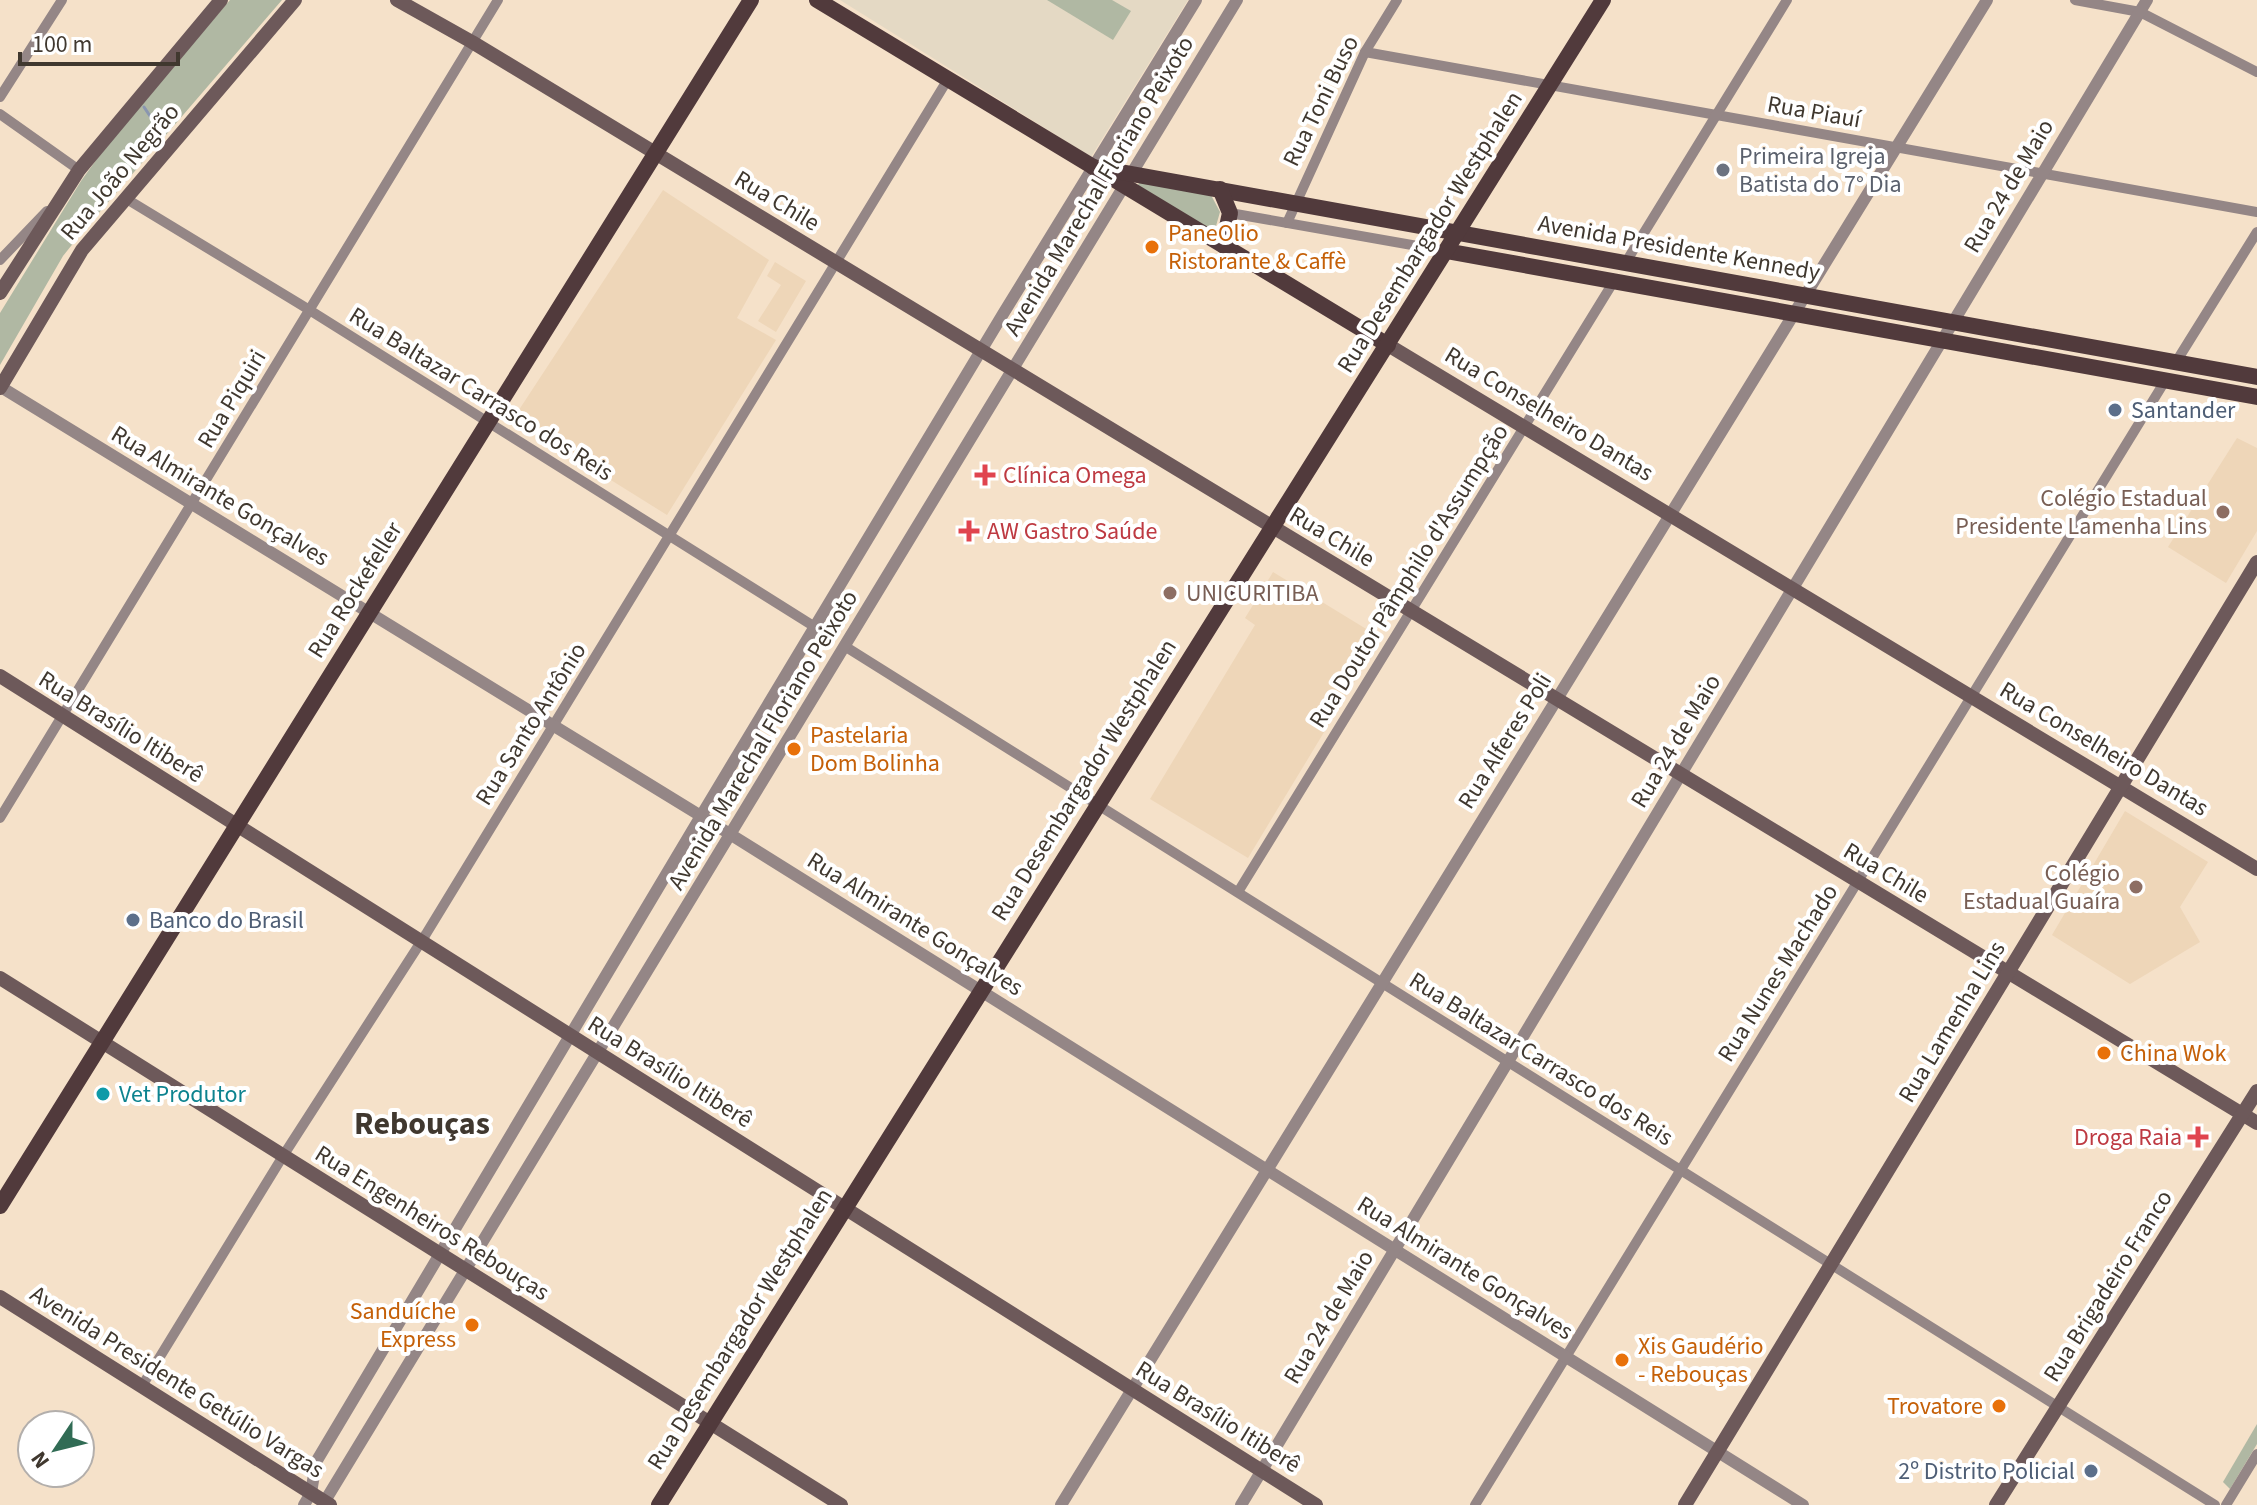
<svg xmlns="http://www.w3.org/2000/svg" width="2257" height="1505" viewBox="0 0 2257 1505" font-family="'Source Sans 3',sans-serif">
  <rect width="100%" height="100%" fill="#f5e1c9"/>
  <g fill="#eed6b8">
    <polygon points="663,190 769,260 737,318 776,340 667,515 513,419"/>
    <polygon points="775,262 806,281 776,332 758,321 781,285 767,276"/>
    <polygon points="2237,438 2257,448 2257,531 2226,583 2168,547"/>
    <polygon points="1273,572 1381,638 1248,858 1150,799 1255,625 1245,618"/>
    <polygon points="2125,811 2208,862 2180,907 2200,942 2130,984 2052,935"/>
  </g>
  <polygon fill="#e4d9c4" points="840,0 1188,0 1091,157"/>
  <g fill="#b0b8a3">
    <polygon points="230,0 282,0 79,236 63,256 0,365 0,313 81,181 115,134"/>
    <polygon points="1047,0 1112,0 1131,11 1113,40"/>
    <polygon points="1140,182 1211,195 1220,212 1214,233 1137,186"/>
    <polygon points="2257,1424 2257,1444 2230,1489 2223,1482"/>
  </g>
  <g fill="none" stroke-linecap="round" stroke-linejoin="round">
    <polyline stroke="#8a96b0" stroke-width="3" points="144,107 160,131"/>
    <g stroke="#948686" stroke-width="10">
      <polyline points="2075,0 2140,12 2257,72"/>
      <polyline points="1365,52 2257,212"/>
      <polyline points="0,97 62,0"/>
      <polyline points="0,114 79,170"/>
      <polyline points="125,198 303,306 815,627"/>
      <polyline points="1230,213 1446,251"/>
      <polyline points="1287,223 1365,52 1397,0"/>
      <polyline points="0,260 47,211"/>
      <polyline points="1626,262 1787,0"/>
      <polyline points="2176,362 2257,232"/>
      <polyline points="846,647 2215,1505"/>
      <polyline points="0,818 498,0"/>
      <polyline points="1238,892 1614,281"/>
      <polyline points="142,1386 283,1156 426,934 948,79"/>
      <polyline points="1475,1505 2165,381"/>
      <polyline points="2226,1505 2257,1454"/>
    </g>
    <g stroke="#948686" stroke-width="12">
      <polyline points="1,387 701,816 1803,1505"/>
      <polyline points="325,1501 1237,0"/>
      <polyline points="304,1505 311,1493 316,1462 701,816 1003,314 1196,0"/>
      <polyline points="1061,1505 1987,0"/>
      <polyline points="1241,1505 2147,0"/>
    </g>
    <g stroke="#6d595a" stroke-width="14">
      <polyline points="397,0 472,42 2257,1123"/>
      <polyline points="0,293 79,170 221,0"/>
      <polyline points="1388,345 2257,869"/>
      <polyline points="0,388 82,250 295,0"/>
      <polyline points="0,676 1316,1505"/>
      <polyline points="0,978 841,1505"/>
      <polyline points="0,1297 330,1505"/>
      <polyline points="1685,1505 2257,562"/>
      <polyline points="1996,1505 2257,1091"/>
    </g>
    <g stroke="#513a3c" stroke-width="16">
      <polyline points="817,0 1388,345"/>
      <polyline points="1093,167 2257,377"/>
      <polyline points="1220,189 1230,213 1223,245"/>
      <polyline points="1446,251 2257,397"/>
      <polyline points="0,1206 751,0"/>
      <polyline points="659,1505 1603,0"/>
    </g>
  </g>
  <circle fill="#6b7280" stroke="#fff" stroke-width="3" cx="1723" cy="170" r="8"/>
  <g fill="#e8710a" stroke="#fff" stroke-width="3">
    <circle cx="1152" cy="247" r="8"/>
    <circle cx="794" cy="749" r="8"/>
    <circle cx="2104" cy="1053" r="8"/>
    <circle cx="472" cy="1325" r="8"/>
    <circle cx="1622" cy="1360" r="8"/>
    <circle cx="1999" cy="1406" r="8"/>
  </g>
  <g fill="#5c6f8a" stroke="#fff" stroke-width="3">
    <circle cx="2115" cy="410" r="8"/>
    <circle cx="133" cy="920" r="8"/>
    <circle cx="2091" cy="1471" r="8"/>
  </g>
  <g fill="#e0444e" stroke="#fff" stroke-width="3">
    <path d="M981 463h8v8h8v8h-8v8h-8v-8h-8v-8h8z"/>
    <path d="M965 519h8v8h8v8h-8v8h-8v-8h-8v-8h8z"/>
    <path d="M2194 1125h8v8h8v8h-8v8h-8v-8h-8v-8h8z"/>
  </g>
  <g fill="#8d6e63" stroke="#fff" stroke-width="3">
    <circle cx="2223" cy="512" r="8"/>
    <circle cx="1170" cy="593" r="8"/>
    <circle cx="2136" cy="887" r="8"/>
  </g>
  <circle fill="#0f9aa8" stroke="#fff" stroke-width="3" cx="103" cy="1094" r="8"/>
  <g text-anchor="middle" dominant-baseline="central" stroke-width="8" stroke-linejoin="round" paint-order="stroke">
    <g font-size="24" fill="#40382f" stroke="#fff">
      <text transform="translate(1321 101) rotate(-64)">Rua Toni Buso</text>
      <text transform="translate(1814 112) rotate(10)">Rua Piauí</text>
      <text transform="translate(120 172) rotate(-50)">Rua João Negrão</text>
      <text transform="translate(1099 186) rotate(-59)">Avenida Marechal Floriano Peixoto</text>
      <text transform="translate(2009 186) rotate(-59)">Rua 24 de Maio</text>
      <text transform="translate(777 201) rotate(31)">Rua Chile</text>
      <text transform="translate(1430 232) rotate(-58)">Rua Desembargador Westphalen</text>
      <text transform="translate(1679 248) rotate(10)">Avenida Presidente Kennedy</text>
      <text transform="translate(481 394) rotate(32)">Rua Baltazar Carrasco dos Reis</text>
      <text transform="translate(232 399) rotate(-59)">Rua Piquiri</text>
      <text transform="translate(1549 414) rotate(31)">Rua Conselheiro Dantas</text>
      <text transform="translate(220 496) rotate(31)">Rua Almirante Gonçalves</text>
      <text transform="translate(1332 537) rotate(31)">Rua Chile</text>
      <text transform="translate(1409 576) rotate(-58)">Rua Doutor Pâmphilo d'Assumpção</text>
      <text transform="translate(355 590) rotate(-58)">Rua Rockefeller</text>
      <text transform="translate(531 724) rotate(-58)">Rua Santo Antônio</text>
      <text transform="translate(121 727) rotate(32)">Rua Brasílio Itiberê</text>
      <text transform="translate(763 740) rotate(-59)">Avenida Marechal Floriano Peixoto</text>
      <text transform="translate(1505 741) rotate(-58)">Rua Alferes Poli</text>
      <text transform="translate(1676 741) rotate(-59)">Rua 24 de Maio</text>
      <text transform="translate(2104 749) rotate(31)">Rua Conselheiro Dantas</text>
      <text transform="translate(1084 780) rotate(-58)">Rua Desembargador Westphalen</text>
      <text transform="translate(1886 873) rotate(31)">Rua Chile</text>
      <text transform="translate(915 924) rotate(32)">Rua Almirante Gonçalves</text>
      <text transform="translate(1778 973) rotate(-58)">Rua Nunes Machado</text>
      <text transform="translate(1952 1022) rotate(-59)">Rua Lamenha Lins</text>
      <text transform="translate(1541 1059) rotate(32)">Rua Baltazar Carrasco dos Reis</text>
      <text transform="translate(670 1072) rotate(32)">Rua Brasílio Itiberê</text>
      <text transform="translate(432 1223) rotate(32)">Rua Engenheiros Rebouças</text>
      <text transform="translate(1465 1268) rotate(32)">Rua Almirante Gonçalves</text>
      <text transform="translate(2108 1286) rotate(-58)">Rua Brigadeiro Franco</text>
      <text transform="translate(1329 1317) rotate(-59)">Rua 24 de Maio</text>
      <text transform="translate(740 1329) rotate(-58)">Rua Desembargador Westphalen</text>
      <text transform="translate(177 1382) rotate(32)">Avenida Presidente Getúlio Vargas</text>
      <text transform="translate(1218 1417) rotate(32)">Rua Brasílio Itiberê</text>
    </g>
    <g font-size="24" fill="#5b616d" stroke="#fff" text-anchor="start">
      <text x="1739" y="156">Primeira Igreja<tspan x="1739" dy="28">Batista do 7° Dia</tspan></text>
    </g>
    <g font-size="24" fill="#c56008" stroke="#fff" text-anchor="start">
      <text x="1168" y="233">PaneOlio<tspan x="1168" dy="28">Ristorante &amp; Caffè</tspan></text>
      <text x="810" y="735">Pastelaria<tspan x="810" dy="28">Dom Bolinha</tspan></text>
      <text x="2120" y="1053">China Wok</text>
      <text x="456" y="1311" text-anchor="end">Sanduíche<tspan x="456" dy="28">Express</tspan></text>
      <text x="1638" y="1346">Xis Gaudério<tspan x="1638" dy="28">- Rebouças</tspan></text>
      <text x="1983" y="1406" text-anchor="end">Trovatore</text>
    </g>
    <g font-size="24" fill="#4e5e75" stroke="#fff" text-anchor="start">
      <text x="2131" y="410">Santander</text>
      <text x="149" y="920">Banco do Brasil</text>
      <text x="2075" y="1471" text-anchor="end">2º Distrito Policial</text>
    </g>
    <g font-size="24" fill="#be3a42" stroke="#fff" text-anchor="start">
      <text x="1003" y="475">Clínica Omega</text>
      <text x="987" y="531">AW Gastro Saúde</text>
      <text x="2182" y="1137" text-anchor="end">Droga Raia</text>
    </g>
    <g font-size="24" fill="#785e54" stroke="#fff" text-anchor="end">
      <text x="2207" y="498">Colégio Estadual<tspan x="2207" dy="28">Presidente Lamenha Lins</tspan></text>
      <text x="1186" y="593" text-anchor="start">UNICURITIBA</text>
      <text x="2120" y="873">Colégio<tspan x="2120" dy="28">Estadual Guaíra</tspan></text>
    </g>
    <g font-size="24" fill="#0d838f" stroke="#fff" text-anchor="start">
      <text x="119" y="1094">Vet Produtor</text>
    </g>
    <g font-size="32" font-weight="bold" fill="#40382f" stroke="#fff">
      <text x="422" y="1124">Rebouças</text>
    </g>
  </g>
  <g transform="translate(56 1449) rotate(235)"><circle r="38" fill="#ffffff" stroke="#b3afac" stroke-width="2"/>
  <path d="M0-6L14 30L0 20L-14 30Z" fill="#316c55"/>
  <text y="-12" font-size="22" font-weight="bold" text-anchor="middle" fill="#40382f">N</text>
  </g>
  <path d="M20 52v12h158v-12" fill="none" stroke="#40382f" stroke-width="4"/>
  <text x="32" y="52" font-size="24" fill="#40382f" stroke="#ffffff" stroke-width="6" paint-order="stroke">100 m</text>
</svg>
